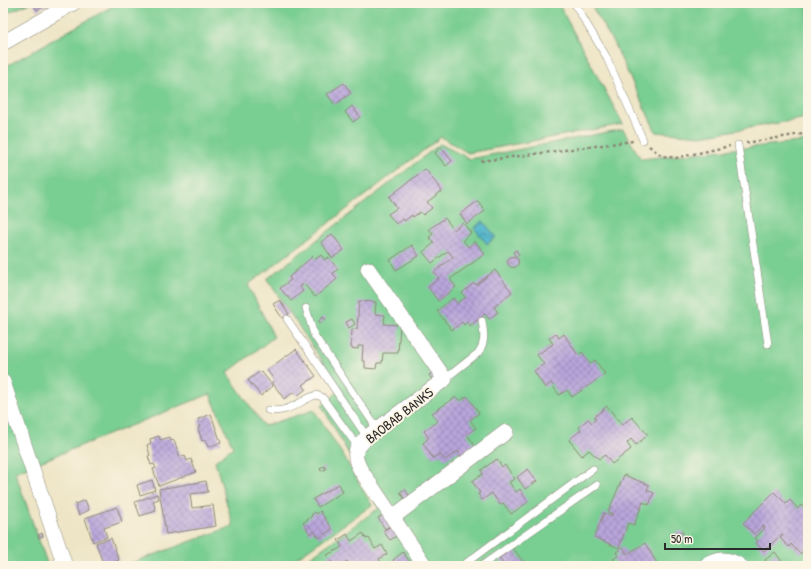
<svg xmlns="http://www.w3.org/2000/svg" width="811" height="569" viewBox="0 0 811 569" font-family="'Patrick Hand',sans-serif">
  <defs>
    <pattern id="water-waves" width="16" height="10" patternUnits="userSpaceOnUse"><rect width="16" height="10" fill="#4ab1c9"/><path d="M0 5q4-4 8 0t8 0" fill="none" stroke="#3e90a3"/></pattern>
    <pattern id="building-cross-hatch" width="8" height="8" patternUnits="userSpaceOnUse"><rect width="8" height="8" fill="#b9a5db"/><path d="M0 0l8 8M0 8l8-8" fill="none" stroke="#9787b2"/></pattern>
  </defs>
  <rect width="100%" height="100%" fill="#fcf5e5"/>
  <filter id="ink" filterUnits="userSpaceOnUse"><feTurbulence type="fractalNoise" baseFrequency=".025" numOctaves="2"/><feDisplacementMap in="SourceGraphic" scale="8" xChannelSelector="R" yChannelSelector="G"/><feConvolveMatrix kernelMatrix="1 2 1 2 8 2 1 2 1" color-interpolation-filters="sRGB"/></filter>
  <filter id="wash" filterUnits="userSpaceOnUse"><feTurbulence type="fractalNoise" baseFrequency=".012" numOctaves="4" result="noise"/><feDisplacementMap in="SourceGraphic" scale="16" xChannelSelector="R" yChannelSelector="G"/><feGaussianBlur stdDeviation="0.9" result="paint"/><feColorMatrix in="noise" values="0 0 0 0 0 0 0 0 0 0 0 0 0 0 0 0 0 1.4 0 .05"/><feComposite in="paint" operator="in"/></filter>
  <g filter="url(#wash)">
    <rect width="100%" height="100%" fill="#eee5c6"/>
    <g fill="#79ce92" stroke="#527c5e">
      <polygon points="3,3 30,3 3,15"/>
      <polygon points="118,3 558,3 623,124 468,153 441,137 248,285 274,337 227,373 264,426 314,410 341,452 372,505 285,566 123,566 233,526 215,461 233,447 210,394 15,472 48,566 3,566 3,68"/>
      <polygon points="590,3 808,3 808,118 701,136 656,132 615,46"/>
      <polygon points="623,129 641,159 808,141 808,566 298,566 379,508 322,406 341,389 267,279 440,144 470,159"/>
    </g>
    <polygon fill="url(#water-waves)" stroke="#3a6e7a" points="483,221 496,237 487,244 474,228"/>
    <g id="blocks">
      <g fill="url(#building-cross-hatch)">
        <polygon points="33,3 49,3 37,10"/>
        <polygon points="344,83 351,93 335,105 327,94"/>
        <polygon points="352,106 360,117 353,122 345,112"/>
        <polygon points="441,147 452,161 446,166 435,153"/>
        <polygon points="425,169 442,191 427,202 432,208 423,215 420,212 413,217 412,215 404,221 403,219 396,224 388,214 397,208 389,197"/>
        <polygon points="478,201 485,211 467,224 460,214"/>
        <polygon points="445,218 454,230 463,223 471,233 463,240 468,247 475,241 485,254 450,279 456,287 438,301 428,287 439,278 434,272 453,257 448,251 432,263 423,252 434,243 429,237 433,234 429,229"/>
        <polygon points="332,234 344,250 332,258 321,242"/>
        <polygon points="412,245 419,256 396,270 390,260"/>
        <polygon points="516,250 519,255 516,257 513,252"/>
        <polygon points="321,255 325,260 328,257 338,269 333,273 337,279 315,297 304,284 300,287 303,291 291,301 280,288 291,280 289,277 313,256 316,259"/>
        <circle cx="513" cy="262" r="5.5"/>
        <polygon points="495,270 512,292 494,307 498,312 489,319 485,314 470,326 467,322 464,325 462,322 452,330 437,311 453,298 457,303 463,299 466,298 462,293 474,283 476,285"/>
        <polygon points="280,300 289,314 282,318 273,304"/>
        <polygon points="359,301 376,302 375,314 385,315 384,324 400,325 398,353 383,353 382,363 377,363 376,369 365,368 365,361 362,361 363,346 358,346 358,349 351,348 352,329 357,329"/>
        <polygon points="323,317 326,319 320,324 318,322"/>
        <polygon points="352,319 355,324 349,328 346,322"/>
        <polygon points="556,333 559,338 564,334 578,355 582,352 590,364 595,360 605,374 572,397 567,390 559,395 551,383 545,388 534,371 544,364 537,355 553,344 549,338"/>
        <polygon points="296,349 316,376 303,385 306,389 297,396 294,392 284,399 272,382 274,380 267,370"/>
        <polygon points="436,370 435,384 429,375"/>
        <polygon points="261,371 273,386 261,396 248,380"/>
        <polygon points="467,396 479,413 470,420 476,428 467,434 477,449 463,459 458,451 445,460 440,454 433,458 423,443 429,438 424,431 438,421 432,413 456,397 460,401"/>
        <polygon points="607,406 622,425 632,417 648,435 636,445 631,439 627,443 631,449 612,464 605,455 599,459 589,450 582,456 569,440 581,430 579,427 588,419 592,423 596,419 594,417"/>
        <polygon points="211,414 221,443 208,447 205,440 202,441 198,428 200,427 198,419"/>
        <polygon points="159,436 160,440 170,437 171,441 174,440 180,457 185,456 187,461 191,459 196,472 159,486 153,469 156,468 154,464 151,465 148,456 150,455 147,445 151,443 150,439"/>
        <polygon points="497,459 502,467 505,465 515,479 509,482 516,492 520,489 528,502 511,514 503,503 500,505 492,493 482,500 478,494 480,493 472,481 483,474 481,470"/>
        <polygon points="324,466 326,469 321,471 320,468"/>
        <polygon points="528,469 537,481 525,489 517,477"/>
        <polygon points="624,475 649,485 647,490 654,493 649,505 643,502 634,525 628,523 619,548 594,537 604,513 612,516 613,514 608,512"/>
        <polygon points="152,480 155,490 140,495 137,485"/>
        <polygon points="206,481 208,492 190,494 192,508 213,505 216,526 166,534 159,489"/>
        <polygon points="339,484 343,492 318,507 313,499"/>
        <polygon points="405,489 410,497 405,500 400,492"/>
        <polygon points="774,492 786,504 790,500 798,509 801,505 808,512 808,547 800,554 791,544 789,547 780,538 783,536 782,534 764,551 756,543 758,541 755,538 765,528 763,525 754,534 743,523"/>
        <polygon points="157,494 159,499 153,501 156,511 140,516 135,502"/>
        <polygon points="85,500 89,510 79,515 75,504"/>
        <polygon points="117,507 122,522 104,528 107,537 93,542 85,518"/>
        <polygon points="320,511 332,529 319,538 314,531 310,534 303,523 312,516 311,515 315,512 317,514"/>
        <polygon points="384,514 391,525 385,529 378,518"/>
        <polygon points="391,526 397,536 390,540 383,531"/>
        <polygon points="682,531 685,540 680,542 676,533"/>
        <polygon points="42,533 43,536 39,538 38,535"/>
        <polygon points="363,533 366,539 369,538 375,549 382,545 387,554 379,559 383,566 350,566 347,561 339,566 334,566 327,555 342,547 338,540 347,534 351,541"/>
        <polygon points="111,538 119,560 104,566 96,543"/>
        <polygon points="645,543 658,565 618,566 613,559 618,556 616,552 623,547 627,554"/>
        <polygon points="513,548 524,563 526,561 530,566 505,566 499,558"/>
        <polygon points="403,552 412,565 411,566 397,566 393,560"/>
        <polygon points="775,552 785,566 769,566 765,560"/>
      </g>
    </g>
  </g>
  <g filter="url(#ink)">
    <use href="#blocks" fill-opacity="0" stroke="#8c8878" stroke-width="1"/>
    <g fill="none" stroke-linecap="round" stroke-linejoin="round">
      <defs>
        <g id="service">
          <polyline points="574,3 606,56 643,140"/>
          <polyline points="738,145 768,344"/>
          <polyline points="306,308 314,335 378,430"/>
          <polyline points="287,319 367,437"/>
          <path d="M445 379 478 353C486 342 484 334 482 321"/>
          <path d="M268 410C288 414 299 401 316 395L322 397 358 447"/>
          <polyline points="462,566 593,469"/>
          <polyline points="481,566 597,485"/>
        </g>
        <g id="minor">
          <polyline points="3,43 73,3"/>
          <path d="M368 269 445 379 367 437C355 450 352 453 360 469L425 566"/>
          <polyline points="3,382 65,566"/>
          <polyline points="393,517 506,432"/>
          <path d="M705 566C718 559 727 557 740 566"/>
        </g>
      </defs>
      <use href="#service" stroke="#8c8878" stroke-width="8"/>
      <use href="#minor" stroke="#8c8878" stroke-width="16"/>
      <g stroke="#8c8878" stroke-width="2.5" stroke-dasharray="3 3" stroke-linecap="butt">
        <polyline points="746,143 808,133"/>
        <polyline points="649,146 662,156 676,158 730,146"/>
        <polyline points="481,161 633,141"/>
      </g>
      <use href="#service" stroke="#fff" stroke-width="7"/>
      <use href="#minor" stroke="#fff" stroke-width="15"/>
    </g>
  </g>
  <g text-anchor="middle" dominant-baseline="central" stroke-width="4" stroke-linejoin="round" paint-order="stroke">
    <g font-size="14" fill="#2b2b2b" stroke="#fcf5e5">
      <text transform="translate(399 415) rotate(-38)">BAOBAB BANKS</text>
    </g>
  </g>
  <rect width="811" height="569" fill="none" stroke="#fcf5e5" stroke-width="16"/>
  <path d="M665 543v6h105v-6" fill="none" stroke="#2b2b2b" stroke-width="2"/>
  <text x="671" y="543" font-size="12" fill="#2b2b2b" stroke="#fcf5e5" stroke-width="3" paint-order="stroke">50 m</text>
</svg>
